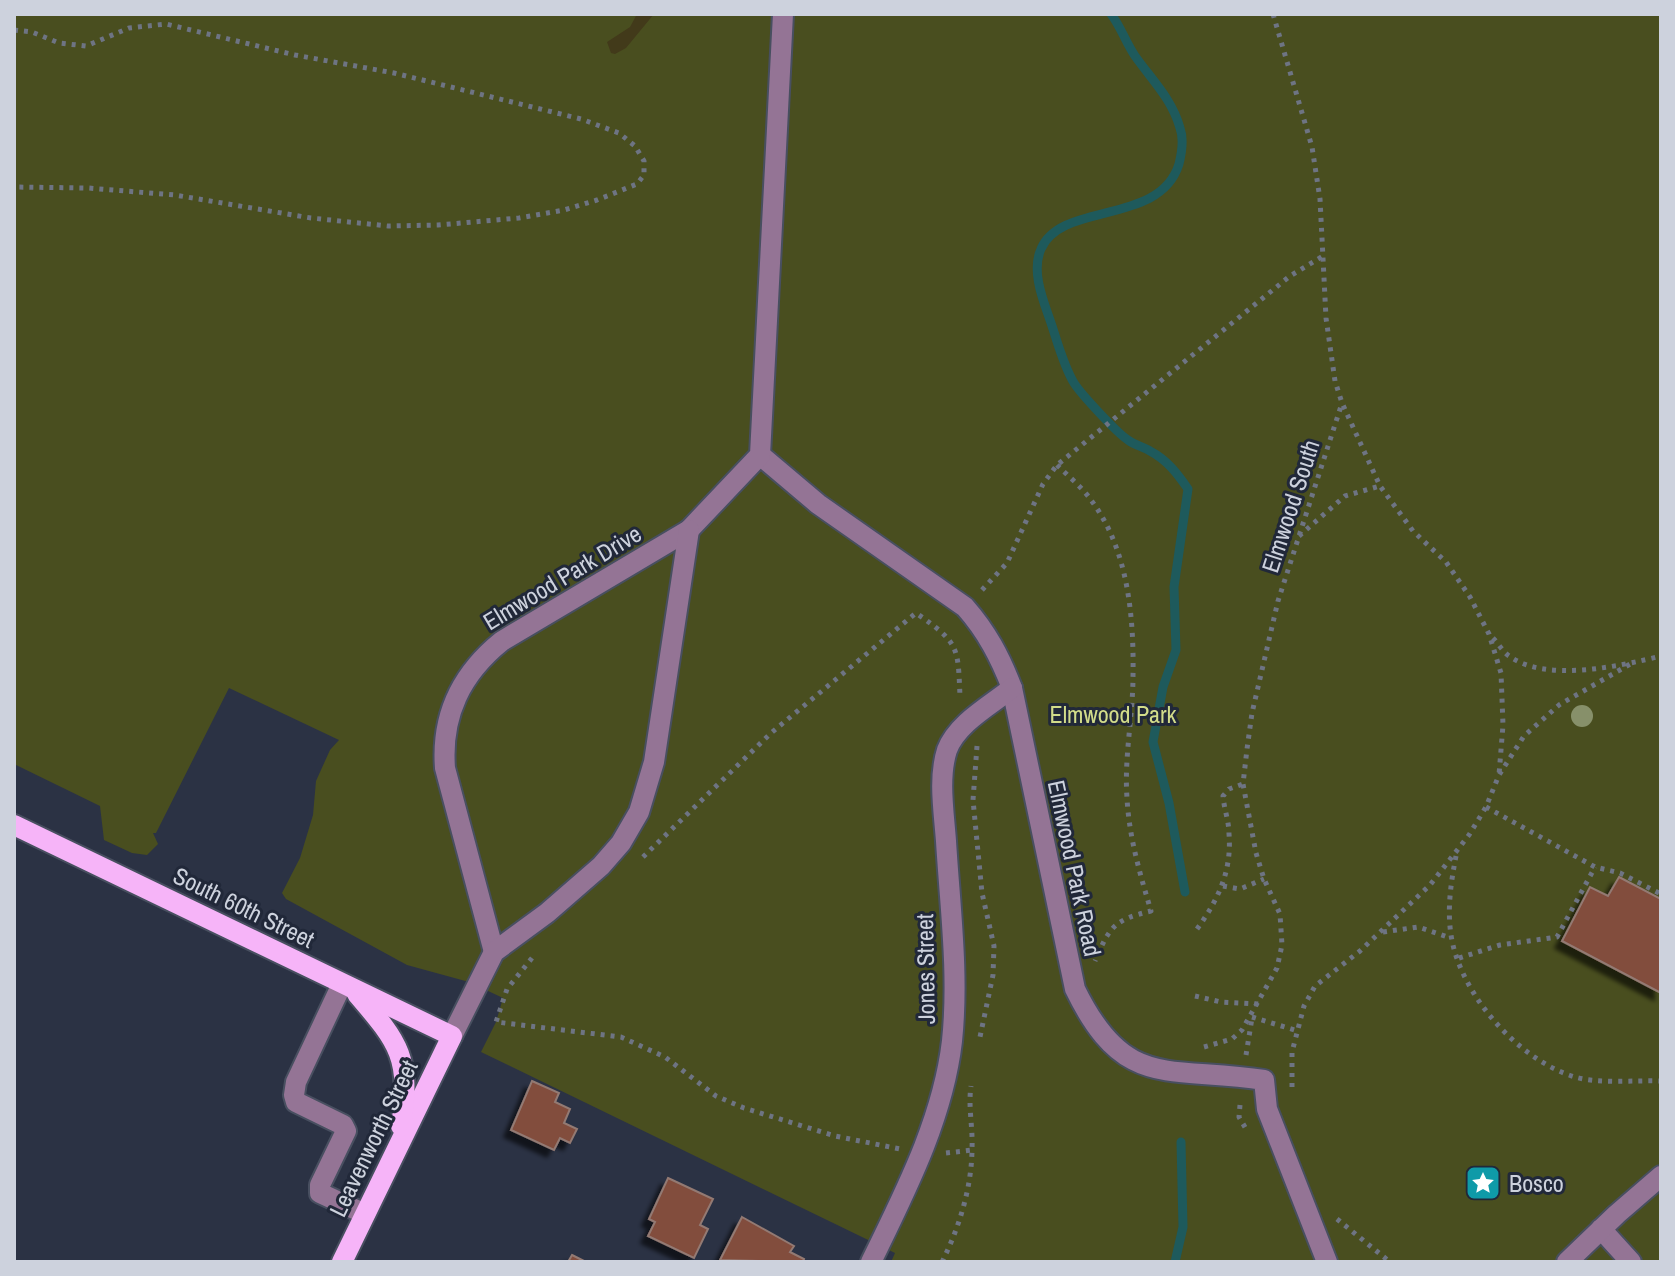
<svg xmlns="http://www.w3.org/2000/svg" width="1675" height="1276" viewBox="0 0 1675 1276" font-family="'Archivo Narrow',sans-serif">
  <defs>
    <filter id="shadow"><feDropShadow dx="-7" dy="7" stdDeviation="2" flood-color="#0009"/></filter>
  </defs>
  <rect width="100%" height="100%" fill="#2b3244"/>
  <polygon fill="#494e1f" points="14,14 1661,14 1661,1262 891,1262 895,1253 481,1052 496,1022 503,998 469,982 407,965 286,899 282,893 300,858 313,815 316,781 330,750 339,740 229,688 156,833 153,833 158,844 147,855 132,853 104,840 100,806 14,764"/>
  <polygon fill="#423a1a" points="637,14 654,14 626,48 615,54 611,53 607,42 630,27"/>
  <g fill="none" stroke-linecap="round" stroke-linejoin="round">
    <g stroke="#1e5a5c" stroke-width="9">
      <path d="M1111 14C1121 27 1126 43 1135 56 1152 80 1172 99 1180 128 1184 139 1182 152 1179 164 1160 226 1061 201 1041 249 1031 271 1043 300 1050 320 1057 340 1063 365 1074 383 1081 394 1117 433 1128 440 1135 445 1143 447 1150 451 1167 460 1177 473 1188 489L1174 587 1176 650 1163 687 1153 742 1169 803 1185 892"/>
      <polyline points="1175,1262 1183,1227 1181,1142"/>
    </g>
  </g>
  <g fill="#824d3e" stroke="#937a73" stroke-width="2" filter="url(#shadow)">
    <polygon points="1619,877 1661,899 1661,993 1562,941 1590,887 1608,896"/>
    <polygon points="532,1081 559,1093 555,1102 570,1109 564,1123 577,1129 570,1143 560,1138 554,1150 511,1130"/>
    <polygon points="668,1178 713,1199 700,1225 708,1229 694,1258 648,1236 655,1222 649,1219"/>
    <polygon points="742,1217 794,1246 790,1252 804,1259 803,1262 720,1260"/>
    <polygon points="572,1255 586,1262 568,1262"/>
  </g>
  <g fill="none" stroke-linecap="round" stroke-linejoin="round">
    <defs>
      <g id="minor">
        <path d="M760 455 818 504 965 607C987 632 1000 657 1012 688L1075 989C1125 1092 1169 1065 1264 1080L1267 1109 1327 1262"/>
        <path d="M494 952 445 768C441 715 461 674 502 641L689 530 760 455 783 14"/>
        <polyline points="342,984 296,1082 294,1095 296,1102 343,1125 346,1131 320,1185 320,1193 365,1214"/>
        <polyline points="452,1036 494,952 547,913 601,866 621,843 639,812 654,762 689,530"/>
        <polyline points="1601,1229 1631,1262"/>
        <path d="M871 1262C905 1192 943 1119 952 1041 959 975 950 907 946 841 944 813 938 778 947 750 957 723 991 705 1012 688"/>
        <polyline points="1567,1262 1617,1214 1661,1176"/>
      </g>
      <g id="major">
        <polyline points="14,825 452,1036 342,1262"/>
        <path d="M357 994C400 1044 411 1058 401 1126"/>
      </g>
    </defs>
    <use href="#minor" stroke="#484f60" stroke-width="24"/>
    <use href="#major" stroke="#484f60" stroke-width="24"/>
    <g stroke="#6e7483" stroke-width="5" stroke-dasharray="4 6" stroke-linecap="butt">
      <polyline points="1273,14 1312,147 1320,199 1326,318 1335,381 1342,403 1380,486 1413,531 1446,562 1470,597 1489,634 1501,673 1503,725 1499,775"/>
      <polyline points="14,30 32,32 59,43 86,46 129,28 166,24 295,55 394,73 581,119 619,133 635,146 644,161 644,175 637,184 597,200 564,210 519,218 438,225 388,226 311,218 175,195 88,188 14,187"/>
      <path d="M1057 465C1068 476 1082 487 1091 500 1128 549 1134 616 1133 676 1133 716 1124 757 1127 798 1129 837 1140 874 1151 911 1114 920 1110 926 1095 961"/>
      <polyline points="1299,536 1345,496 1380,486"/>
      <polyline points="982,590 1007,563 1043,484 1057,465 1290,276 1323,256"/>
      <path d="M1493 638C1498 643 1503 652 1509 656 1546 683 1620 666 1661 656"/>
      <polyline points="977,746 973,800 982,893 994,946 993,975 980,1037"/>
      <polyline points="1486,807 1595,867 1620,873 1661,894"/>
      <path d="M1456 856C1451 882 1447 908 1451 935 1460 994 1518 1060 1575 1077 1598 1084 1636 1080 1661 1081"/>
      <path d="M643 857 771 733 916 613C959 643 958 646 960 697"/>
      <polyline points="1223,886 1240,889 1264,879"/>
      <path d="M1197 929C1218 900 1232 871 1229 834 1229 821 1224 809 1223 796L1229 789 1243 784"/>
      <polyline points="1383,932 1418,927 1451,938"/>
      <polyline points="532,958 507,989 496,1022 621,1037 665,1057 716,1096 744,1108 835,1136 900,1149"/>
      <polyline points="1459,958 1500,945 1557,937 1595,867"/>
      <polyline points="1195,996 1221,1002 1259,1004"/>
      <polyline points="1252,1017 1298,1031"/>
      <polyline points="1204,1047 1232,1039 1242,1030 1277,968 1282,945 1280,914 1264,879 1256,853 1243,784 1247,749 1252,713 1278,601 1342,403"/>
      <polyline points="1246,1055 1252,1018"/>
      <polyline points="1292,1087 1292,1052 1304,1006 1315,986 1360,951 1430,885 1469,835 1486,807 1499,775 1524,736 1559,705 1632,663"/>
      <polyline points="1240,1105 1239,1117 1246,1129"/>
      <polyline points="946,1153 973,1150"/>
      <polyline points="1337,1219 1390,1262"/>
      <path d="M942 1262C959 1228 972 1187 972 1148 973 1128 968 1107 971 1086"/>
    </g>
    <use href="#minor" stroke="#947495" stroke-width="20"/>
    <use href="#major" stroke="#f6b4f8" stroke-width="20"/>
  </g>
  <circle fill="#87906a" cx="1582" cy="716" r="11"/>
  <defs>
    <symbol id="sight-square" viewBox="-11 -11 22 22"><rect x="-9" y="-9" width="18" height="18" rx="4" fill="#0f9aa8" stroke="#212839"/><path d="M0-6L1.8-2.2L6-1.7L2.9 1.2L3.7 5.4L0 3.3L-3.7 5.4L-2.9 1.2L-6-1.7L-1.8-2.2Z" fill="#fff"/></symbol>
  </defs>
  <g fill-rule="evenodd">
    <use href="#sight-square" x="1463" y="1163" width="40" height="40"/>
  </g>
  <g text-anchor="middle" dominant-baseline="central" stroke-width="6" stroke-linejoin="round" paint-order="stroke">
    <g font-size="24" fill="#cdd2dd" stroke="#212839">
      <text transform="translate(1290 506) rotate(-72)">Elmwood South</text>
      <text transform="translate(562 577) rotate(-31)">Elmwood Park Drive</text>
      <text transform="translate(1075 868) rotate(78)">Elmwood Park Road</text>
      <text transform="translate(244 907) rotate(26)">South 60th Street</text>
      <text transform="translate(925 969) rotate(-91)">Jones Street</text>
      <text transform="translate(373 1138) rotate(-64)">Leavenworth Street</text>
    </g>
    <g font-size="24" fill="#d2dc8a" stroke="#212839">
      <text x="1113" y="714">Elmwood Park</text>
    </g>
    <g font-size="24" fill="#cdd2dd" stroke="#212839" text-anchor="start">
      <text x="1509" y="1183">Bosco</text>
    </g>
  </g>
  <rect width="1675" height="1276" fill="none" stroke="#cdd2dd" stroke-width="32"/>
</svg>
